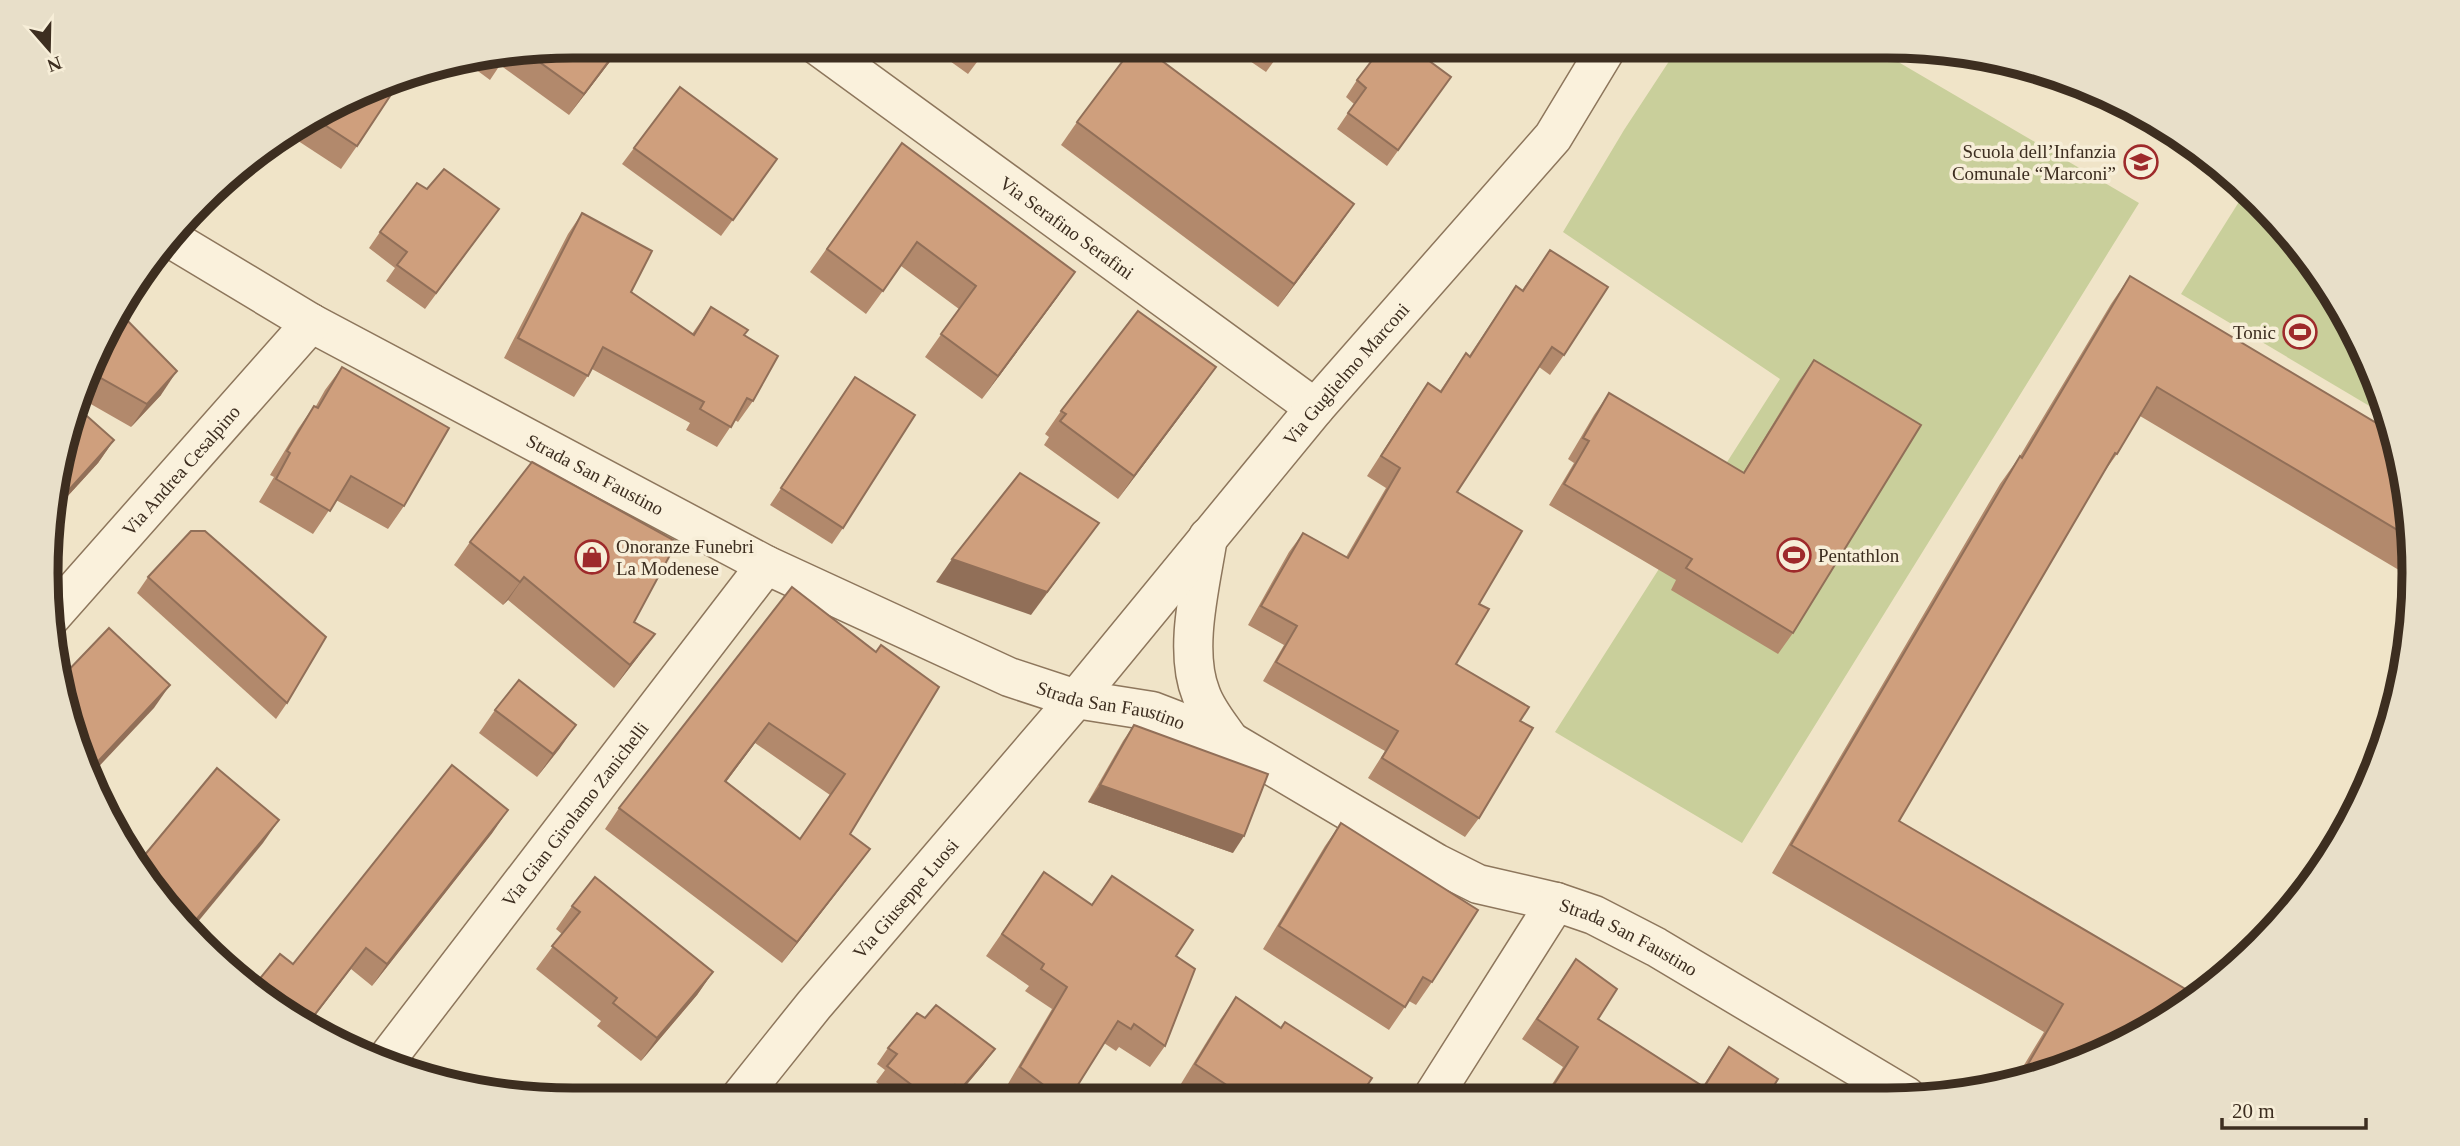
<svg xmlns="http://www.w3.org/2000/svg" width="2460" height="1146" viewBox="0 0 2460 1146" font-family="'Times New Roman',serif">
  <rect width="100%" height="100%" fill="#f0e4c8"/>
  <g fill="#c9cf9b">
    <polygon points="1679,46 1871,46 2139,203 1742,843 1555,732 1780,379 1563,232 1624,130"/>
    <polygon points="2247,189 2260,200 2325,280 2374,371 2388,417 2181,294"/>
  </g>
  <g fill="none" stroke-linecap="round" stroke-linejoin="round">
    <defs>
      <g id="minor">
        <path id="s1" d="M818 46 1315 408"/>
        <path id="s2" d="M173 240 311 323 766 565 1009 677 1076 699 1152 711 1230 741 1436 863 1478 884 1556 902 1594 915 1656 947 1906 1096"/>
        <path d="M1208 537C1201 583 1183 650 1201 694 1207 711 1220 726 1230 741"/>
        <path id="s3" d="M51 617 311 323"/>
        <path id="s4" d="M383 1064 766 565"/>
        <polyline points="1432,1098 1556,902"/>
      </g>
      <g id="tertiary">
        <path id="s5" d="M738 1100 814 1005 1076 699 1315 408 1553 137 1608 46"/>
      </g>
    </defs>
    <use href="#minor" stroke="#8d765c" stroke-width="41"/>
    <use href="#tertiary" stroke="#8d765c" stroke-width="41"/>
    <use href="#minor" stroke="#faf1dc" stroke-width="38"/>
    <use href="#tertiary" stroke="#faf1dc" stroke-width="38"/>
  </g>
  <g fill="#b2896c" fill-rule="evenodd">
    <polygon points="573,46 622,46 569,115 500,65 490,80 467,63"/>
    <polygon points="929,46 989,46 968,74"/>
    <polygon points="1228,46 1285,46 1266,72"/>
    <polygon points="398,76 357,146 341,169 286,133 310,116"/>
    <polygon points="1451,77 1387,166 1337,129 1354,104 1346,97 1357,80"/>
    <polygon points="1077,122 1338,227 1278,307 1061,145"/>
    <polygon points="902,143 1059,295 982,399 925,357 959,309 901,266 866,314 810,272"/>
    <polygon points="634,148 777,159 721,236 622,164"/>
    <polygon points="427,189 499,209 425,309 386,281 395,268 369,248 380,232"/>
    <polygon points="582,213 631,292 692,334 711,307 744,335 753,401 738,422 735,420 717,447 686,430 690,423 592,369 574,397 504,358 568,234"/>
    <polygon points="1550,250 1564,355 1550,375 1539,367 1457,492 1479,604 1456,664 1520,721 1479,818 1465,837 1368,778 1385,751 1263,681 1284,645 1248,625 1289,552 1303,533 1346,557 1386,488 1367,476 1414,403 1428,383 1440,391 1466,353 1469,356 1516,286 1522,290"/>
    <polygon points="2130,276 2404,470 2414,573 2414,579 2140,416 2117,454 2104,472 1899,821 2199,997 2089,1060 2015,1080 2044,1032 1772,873 2000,484 2020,456 2111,304"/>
    <polygon points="116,309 161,395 131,427 82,399"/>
    <polygon points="1814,360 1793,633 1778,654 1671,590 1676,580 1549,505 1574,463 1568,459 1594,415 1609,393 1743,473 1799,381"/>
    <polygon points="342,367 404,506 388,529 336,500 313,534 259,502 274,477 270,475 298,429 314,406 316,406 325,390"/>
    <polygon points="1200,390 1118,499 1044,445 1049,437 1045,434 1061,411"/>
    <polygon points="844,394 843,528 832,544 770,505"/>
    <polygon points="114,440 98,463 54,511 56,470"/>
    <polygon points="470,542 634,622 638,657 614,688 508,600 503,605 454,565"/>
    <polygon points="148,577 287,703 276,719 137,593"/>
    <path d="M876 652 850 834 870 849 855 869 782 963 605 829 619 808ZM755 743 830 795 800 839 726 782Z"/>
    <polygon points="495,710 560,748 537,777 479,733"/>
    <polygon points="1134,725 1233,853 1088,802 1123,741"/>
    <polygon points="2387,732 2374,774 2306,894 2272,927"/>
    <polygon points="1341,823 1432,982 1416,1005 1409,1001 1389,1030 1263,949 1325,846"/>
    <polygon points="493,832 372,986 351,969 310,1022 253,987 293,964"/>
    <polygon points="1044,872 1092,905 1176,956 1165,1046 1150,1067 1119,1047 1116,1051 1104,1043 1069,1099 1018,1099 1005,1089 1052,1009 1025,991 1029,986 986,956"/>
    <polygon points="572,906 713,972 697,995 641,1061 597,1026 601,1021 536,969 562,934 556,929"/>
    <polygon points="1576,959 1598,1019 1703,1086 1729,1047 1767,1097 1544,1097 1563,1067 1522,1039"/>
    <polygon points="1236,997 1359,1098 1196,1098 1179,1087 1220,1020"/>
    <polygon points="925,1018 995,1049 983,1065 955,1099 897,1099 876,1082 885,1070 877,1064 888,1048"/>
  </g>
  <g fill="#916f58">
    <polygon points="620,46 622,46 569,115 584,94"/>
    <polygon points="1354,204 1338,227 1278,307 1294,284"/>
    <polygon points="1075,272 1059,295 982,399 998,376"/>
    <polygon points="1216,367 1200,390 1118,499 1134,476"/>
    <polygon points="177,371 161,395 131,427 147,404"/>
    <polygon points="114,440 98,463 54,511 67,492"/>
    <polygon points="1099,523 1031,615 936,582 952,559"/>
    <polygon points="524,577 508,600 503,605 520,582"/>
    <polygon points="655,634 638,657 614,688 630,665"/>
    <polygon points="170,685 154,708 89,777 87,773"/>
    <polygon points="769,723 755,743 711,802 725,781"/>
    <polygon points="576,725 560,748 537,777 553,754"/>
    <polygon points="1100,785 1244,836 1233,853 1088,802"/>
    <polygon points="508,810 493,832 372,986 387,964"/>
    <polygon points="279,820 263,843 192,929 190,927"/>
    <polygon points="870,849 855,869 782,963 797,942"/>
    <polygon points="366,948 310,1022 309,1022"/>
    <polygon points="713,972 697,995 641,1061 657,1038"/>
    <polygon points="995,1049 983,1065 954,1099 960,1090"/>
  </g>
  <g fill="#cf9f7d" stroke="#916f58" stroke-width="2" fill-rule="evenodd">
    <polygon points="573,46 620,46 584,94 527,53"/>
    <polygon points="976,46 988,46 984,51"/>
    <polygon points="1134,46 1142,46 1354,204 1294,284 1077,122"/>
    <polygon points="1383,46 1409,46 1451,77 1398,150 1348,113 1366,88 1357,80"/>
    <polygon points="398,76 402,78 357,146 311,116"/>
    <polygon points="680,87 777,159 733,220 634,148"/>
    <polygon points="902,143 1075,272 998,376 941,334 976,286 917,242 883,291 827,249"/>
    <polygon points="444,169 499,209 436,293 397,265 407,252 380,232 417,183 427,189"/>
    <polygon points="582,213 652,251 631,292 694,335 711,307 748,330 744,335 778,356 753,401 747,398 731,427 700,409 704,402 603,347 588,376 518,338"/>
    <polygon points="1550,250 1608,287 1564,355 1552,347 1457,492 1522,531 1479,604 1489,609 1456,664 1529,707 1520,721 1533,728 1479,818 1382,758 1398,731 1276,662 1297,626 1261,606 1303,533 1348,558 1400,468 1381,456 1428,383 1441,392 1466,353 1470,357 1516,286 1523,291"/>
    <polygon points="2130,276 2393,433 2404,470 2411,538 2157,387 2117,454 2115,453 1899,821 2199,997 2089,1060 2032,1076 2024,1071 2063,1004 1791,845 2020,456 2022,458"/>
    <polygon points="116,309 177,371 147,404 92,373"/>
    <polygon points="1138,311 1216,367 1134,476 1060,421 1066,414 1061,411"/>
    <polygon points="1814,360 1921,425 1793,633 1686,568 1692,559 1564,484 1589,441 1583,438 1609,393 1744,473"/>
    <polygon points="342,367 449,428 404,506 351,476 330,511 276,479 290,453 287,451 314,406 318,408"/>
    <polygon points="855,377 915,415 843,528 781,488"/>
    <polygon points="79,409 114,440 67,492 55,481 56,470"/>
    <polygon points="532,462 677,542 634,622 655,634 630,665 524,577 520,582 470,542"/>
    <polygon points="1020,473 1099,523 1047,592 952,559"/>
    <polygon points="191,531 205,531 326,637 287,703 148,577"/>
    <path d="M792 587 876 652 881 645 939 687 850 834 870 849 797 942 619 808ZM769 723 845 774 800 839 725 781Z"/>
    <polygon points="109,628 170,685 87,773 74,743 59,680"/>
    <polygon points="519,680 576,725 553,754 495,710"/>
    <polygon points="1134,725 1268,774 1244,836 1100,785"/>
    <polygon points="2384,743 2374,774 2306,894 2280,920"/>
    <polygon points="452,765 508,810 387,964 366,948 309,1022 253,987 280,954 293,964"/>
    <polygon points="217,768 279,820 190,927 138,863"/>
    <polygon points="1341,823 1478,910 1432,982 1423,977 1405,1007 1279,926"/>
    <polygon points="1044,872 1092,905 1112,876 1193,930 1176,956 1195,969 1165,1046 1134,1024 1131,1029 1118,1021 1069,1099 1062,1099 1020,1067 1067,987 1041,969 1044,964 1002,934"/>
    <polygon points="595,877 713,972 657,1038 613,1003 617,998 552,946 580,912 572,906"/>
    <polygon points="1576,959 1617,989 1598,1019 1704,1087 1729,1047 1778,1079 1767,1097 1546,1097 1578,1047 1537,1019"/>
    <polygon points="1236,997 1281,1028 1285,1022 1372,1078 1359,1098 1237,1098 1240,1094 1195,1064"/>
    <polygon points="936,1005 995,1049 960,1090 955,1085 944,1099 930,1099 887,1066 897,1054 888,1048 917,1013 925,1018"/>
  </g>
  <defs>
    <symbol id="school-ring" viewBox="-11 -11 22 22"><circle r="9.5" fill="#f7eed8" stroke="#9e2a2b" stroke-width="1.5"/><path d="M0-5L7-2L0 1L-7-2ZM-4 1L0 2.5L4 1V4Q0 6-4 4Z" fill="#9e2a2b"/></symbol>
    <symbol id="stadium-ring" viewBox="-11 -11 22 22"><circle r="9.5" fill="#f7eed8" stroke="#9e2a2b" stroke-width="1.5"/><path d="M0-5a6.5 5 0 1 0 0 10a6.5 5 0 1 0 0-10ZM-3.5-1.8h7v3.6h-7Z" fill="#9e2a2b"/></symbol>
    <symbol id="shop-ring" viewBox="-11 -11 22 22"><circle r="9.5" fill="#f7eed8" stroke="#9e2a2b" stroke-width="1.5"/><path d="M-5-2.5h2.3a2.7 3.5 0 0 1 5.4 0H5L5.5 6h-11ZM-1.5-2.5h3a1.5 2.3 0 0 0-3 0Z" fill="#9e2a2b"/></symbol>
  </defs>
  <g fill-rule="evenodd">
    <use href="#school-ring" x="2122" y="143" width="38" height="38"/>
    <use href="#stadium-ring" x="2281" y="313" width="38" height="38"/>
    <use href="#stadium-ring" x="1775" y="536" width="38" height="38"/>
    <use href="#shop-ring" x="573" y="538" width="38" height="38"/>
  </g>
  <g text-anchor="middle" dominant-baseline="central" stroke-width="7" stroke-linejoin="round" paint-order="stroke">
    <g font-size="19" fill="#3d2e20" stroke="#f7eed8" text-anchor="end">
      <text x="2116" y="151">Scuola dell’Infanzia<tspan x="2116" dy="22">Comunale “Marconi”</tspan></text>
      <text x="2276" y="332">Tonic</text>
      <text x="616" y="546" text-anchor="start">Onoranze Funebri<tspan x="616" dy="22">La Modenese</tspan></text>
      <text x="1818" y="555" text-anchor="start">Pentathlon</text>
    </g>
    <g font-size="19" fill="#3d2e20" stroke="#f7eed8">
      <text stroke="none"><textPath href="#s1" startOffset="308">Via Serafino Serafini</textPath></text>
      <text stroke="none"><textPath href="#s5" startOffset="947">Via Guglielmo Marconi</textPath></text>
      <text stroke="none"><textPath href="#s3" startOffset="196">Via Andrea Cesalpino</textPath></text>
      <text stroke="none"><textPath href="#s2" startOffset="483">Strada San Faustino</textPath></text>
      <text stroke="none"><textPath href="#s2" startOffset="1050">Strada San Faustino</textPath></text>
      <text stroke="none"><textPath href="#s4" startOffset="315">Via Gian Girolamo Zanichelli</textPath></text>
      <text stroke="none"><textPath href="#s5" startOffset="262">Via Giuseppe Luosi</textPath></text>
      <text stroke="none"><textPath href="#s2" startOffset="1622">Strada San Faustino</textPath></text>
    </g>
  </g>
  <path d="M0 0H2460V1146H0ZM573 58H1887A515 515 0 0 1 2402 573V573A515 515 0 0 1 1887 1088H573A515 515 0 0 1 58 573V573A515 515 0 0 1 573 58Z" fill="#e8dfc9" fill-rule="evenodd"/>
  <path fill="none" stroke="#3d2e20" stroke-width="9" d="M573 58H1887A515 515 0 0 1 2402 573V573A515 515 0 0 1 1887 1088H573A515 515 0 0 1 58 573V573A515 515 0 0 1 573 58Z"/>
  <g transform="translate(49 49) rotate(160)" stroke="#f7eed8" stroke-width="5" paint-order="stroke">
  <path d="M0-5L12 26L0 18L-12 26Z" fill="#3d2e20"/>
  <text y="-10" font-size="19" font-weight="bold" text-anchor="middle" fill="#3d2e20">N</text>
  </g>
  <path d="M2222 1118v10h144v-10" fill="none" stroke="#3d2e20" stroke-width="3.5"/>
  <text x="2232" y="1118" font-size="21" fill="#3d2e20" stroke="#f7eed8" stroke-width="5" paint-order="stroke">20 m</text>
</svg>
